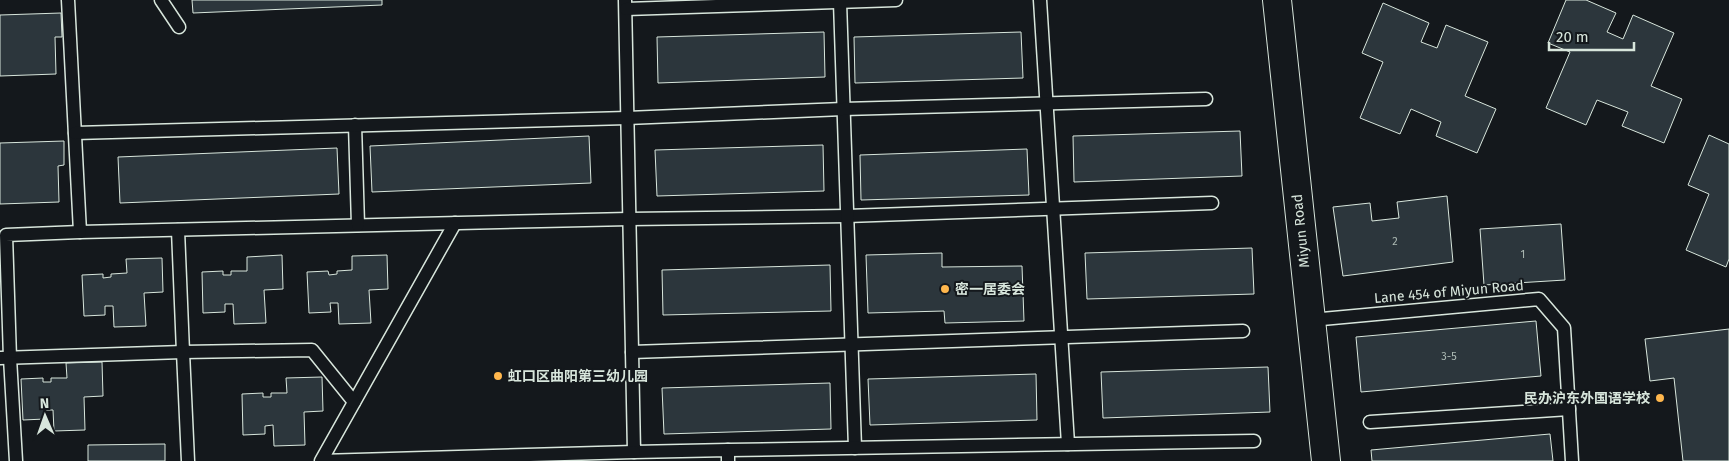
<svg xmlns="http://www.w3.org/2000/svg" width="1729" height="461" viewBox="0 0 1729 461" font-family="'Fira Sans','Noto Sans SC',sans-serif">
  <rect width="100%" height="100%" fill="#14181c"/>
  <g fill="#2c363c" stroke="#d8e6dc">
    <polygon points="192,0 382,0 382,5 193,13"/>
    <polygon points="1566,0 1586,0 1616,13 1607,32 1623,39 1633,15 1674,33 1651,86 1682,99 1664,143 1622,126 1628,112 1597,100 1586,125 1546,108 1570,52 1548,43"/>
    <polygon points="1383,3 1429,23 1421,42 1437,48 1446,25 1488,42 1465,96 1496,109 1477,153 1436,136 1441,122 1411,109 1400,134 1360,118 1383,62 1362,53"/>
    <polygon points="61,13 62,37 55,37 56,74 0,76 0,15"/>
    <polygon points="824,32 825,77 658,83 657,37"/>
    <polygon points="1021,32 1023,78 855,83 854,37"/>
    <polygon points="1240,131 1242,176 1074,182 1073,136"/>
    <polygon points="1709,135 1729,144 1729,259 1726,267 1686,250 1709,194 1688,185"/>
    <polygon points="589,136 591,183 372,192 370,146"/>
    <polygon points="64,141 64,165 58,166 59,202 0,204 0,143"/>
    <polygon points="823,145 824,191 657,196 655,150"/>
    <polygon points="337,148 339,194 120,203 118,157"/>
    <polygon points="1027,149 1029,195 861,200 860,155"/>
    <polygon points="1447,196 1453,262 1343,276 1333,207 1370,203 1372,221 1399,218 1397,202"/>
    <polygon points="1561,224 1565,280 1484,285 1480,229"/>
    <polygon points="1252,248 1254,294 1087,299 1085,253"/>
    <polygon points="942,253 942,267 1022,266 1024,321 945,323 944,311 868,313 866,255"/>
    <polygon points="282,255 283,289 264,290 266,323 234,324 233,304 225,304 225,312 203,313 202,272 223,271 223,275 231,275 231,271 247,271 247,257"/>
    <polygon points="387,255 388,289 369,290 371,323 339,324 338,303 330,303 331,312 309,313 307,272 328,271 329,275 337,274 337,271 352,270 352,256"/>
    <polygon points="162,258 163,292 144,293 146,326 114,327 113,306 105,306 105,315 84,316 82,275 103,274 103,278 111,277 111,274 127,273 126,259"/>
    <polygon points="830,265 831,311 663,315 662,270"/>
    <polygon points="1536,321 1541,376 1361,392 1356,337"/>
    <polygon points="1729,329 1729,461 1683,461 1674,378 1650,381 1645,339"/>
    <polygon points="102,362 103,396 84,397 85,430 54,431 53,410 45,410 45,419 23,420 21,379 43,378 43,382 51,382 51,378 67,378 66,363"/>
    <polygon points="1268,367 1270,412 1103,418 1101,372"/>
    <polygon points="1036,374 1037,420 870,425 868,379"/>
    <polygon points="322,377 323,411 304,412 305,445 274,446 273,425 265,426 265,434 243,435 242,394 263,393 263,397 271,397 271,393 287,393 286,378"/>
    <polygon points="830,383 831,429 664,434 662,388"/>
    <polygon points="1550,434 1553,461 1372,461 1371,450"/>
    <polygon points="165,444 165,461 88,461 88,445"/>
  </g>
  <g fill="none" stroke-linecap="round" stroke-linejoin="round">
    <defs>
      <g id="service">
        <polyline points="68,0 80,232 629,219 847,216 1212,203"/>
        <polyline points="161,0 179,27"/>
        <polyline points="625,0 634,452 728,450 728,461"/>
        <polyline points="1040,0 1068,444"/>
        <polyline points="840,2 855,448"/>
        <polyline points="626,9 896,0"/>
        <polyline points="355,125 358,225"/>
        <polyline points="75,133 627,118 843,109 1206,99"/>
        <polyline points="455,223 321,461 634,452"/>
        <polyline points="178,230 183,352 312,350 354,402"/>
        <polyline points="1311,320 1539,299 1564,328 1572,461"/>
        <polyline points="632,352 1243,331"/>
        <polyline points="0,358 183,352 188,461"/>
        <polyline points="1370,422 1569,409"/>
        <polyline points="728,450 1254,441"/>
        <polyline points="16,461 10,358 6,235 80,232"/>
      </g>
      <polyline id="tertiary" points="1277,0 1326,461"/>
    </defs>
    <use href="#service" stroke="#d8e6dc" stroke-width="15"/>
    <use href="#tertiary" stroke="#d8e6dc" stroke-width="30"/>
    <use href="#service" stroke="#14181c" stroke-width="12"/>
    <use href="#tertiary" stroke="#14181c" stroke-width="28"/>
  </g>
  <g fill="#ffb74d" stroke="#14181c" stroke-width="2">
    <circle cx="945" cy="289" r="5"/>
    <circle cx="498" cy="376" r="5"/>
    <circle cx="1660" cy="398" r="5"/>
  </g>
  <g text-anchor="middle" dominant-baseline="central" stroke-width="4" stroke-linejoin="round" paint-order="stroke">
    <g font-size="11" fill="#adbab4">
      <text x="1395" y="241">2</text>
      <text x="1523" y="254">1</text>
      <text x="1449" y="356">3-5</text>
    </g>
    <g font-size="14" fill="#d8e6dc" stroke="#14181c">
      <text transform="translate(1301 231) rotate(-96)">Miyun Road</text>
      <text transform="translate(1449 292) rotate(-5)">Lane 454 of Miyun Road</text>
    </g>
    <g font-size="14" font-weight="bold" fill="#d8e6dc" stroke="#14181c" text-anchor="start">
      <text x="955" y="289">密一居委会</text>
      <text x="508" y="376">虹口区曲阳第三幼儿园</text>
      <text x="1650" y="398" text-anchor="end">民办沪东外国语学校</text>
    </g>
  </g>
  <g transform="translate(45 416) rotate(358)" stroke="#14181c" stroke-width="4" paint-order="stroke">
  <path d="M0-4L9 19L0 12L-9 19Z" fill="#d8e6dc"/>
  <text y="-8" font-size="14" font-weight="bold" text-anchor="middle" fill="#d8e6dc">N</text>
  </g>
  <path d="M1549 42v8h85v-8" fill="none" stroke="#d8e6dc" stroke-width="2.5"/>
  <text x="1556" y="42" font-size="15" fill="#d8e6dc" stroke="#14181c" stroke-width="4" paint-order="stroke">20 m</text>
</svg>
